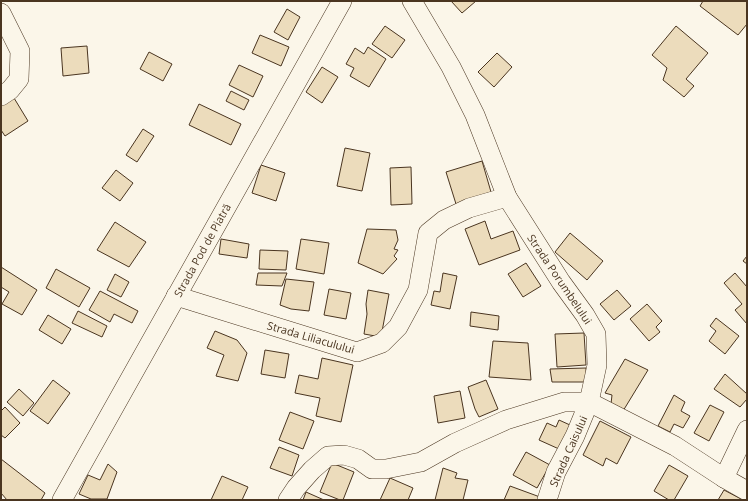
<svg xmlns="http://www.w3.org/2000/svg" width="748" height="501" viewBox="0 0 748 501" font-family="'Open Sans',sans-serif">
  <rect width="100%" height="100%" fill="#fbf6e9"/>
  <g fill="#ecdcbc" stroke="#4a3520">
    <polygon points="451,1 476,1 462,13"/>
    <polygon points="703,1 747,1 747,24 738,35 700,6"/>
    <polygon points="287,9 300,17 288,40 274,32"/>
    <polygon points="385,26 405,40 392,58 372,44"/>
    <polygon points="676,26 708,53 686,79 694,86 684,97 663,80 667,68 652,55"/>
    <polygon points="260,35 289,47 281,66 252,53"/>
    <polygon points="87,46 89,73 63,76 61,48"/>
    <polygon points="368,47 386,59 369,87 350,76 354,68 346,64 355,48 364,54"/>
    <polygon points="149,52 172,64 163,81 140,69"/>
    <polygon points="497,53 512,67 494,87 478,72"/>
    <polygon points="239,65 263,76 253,97 229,85"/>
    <polygon points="322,67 338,77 322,103 306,92"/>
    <polygon points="231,91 249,100 244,110 226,101"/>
    <polygon points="14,98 28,121 5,136 1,130 1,103"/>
    <polygon points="199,104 241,124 231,145 189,125"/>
    <polygon points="143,129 154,136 137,162 126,155"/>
    <polygon points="345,148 370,153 362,191 337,186"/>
    <polygon points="482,161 491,192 456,204 446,172"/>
    <polygon points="261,165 285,173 276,201 252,193"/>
    <polygon points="411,167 412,204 391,205 390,168"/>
    <polygon points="116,170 133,183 120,201 102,188"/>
    <polygon points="485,221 491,239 513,231 520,250 479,265 465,229"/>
    <polygon points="115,222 146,242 129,267 97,250"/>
    <polygon points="367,229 396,230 398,240 394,249 398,250 394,256 397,259 383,274 358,263"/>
    <polygon points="570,233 603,261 587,280 555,252"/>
    <polygon points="221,239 249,244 247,258 219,254"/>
    <polygon points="301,239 329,243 324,274 296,269"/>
    <polygon points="260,250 288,251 286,270 259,269"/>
    <polygon points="747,256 747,264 743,261"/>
    <polygon points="526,263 541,286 523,297 508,274"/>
    <polygon points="1,267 37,290 22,315 2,304 9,292 1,287"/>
    <polygon points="56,269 90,288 79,307 46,288"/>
    <polygon points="258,273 287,273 282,286 256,285"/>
    <polygon points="443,273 457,276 450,309 431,305 434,291 440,292"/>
    <polygon points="735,273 747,287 747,324 735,310 742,304 724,283"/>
    <polygon points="115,274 129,282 121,297 107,290"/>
    <polygon points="286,279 314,282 309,311 291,309 280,305"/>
    <polygon points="329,289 351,293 346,319 324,315"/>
    <polygon points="368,290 389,294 381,337 364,334 367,314 366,304"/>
    <polygon points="617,290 631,306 614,320 600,304"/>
    <polygon points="100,291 138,311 132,323 114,314 110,322 89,310"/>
    <polygon points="647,304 662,321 656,327 660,332 649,341 630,319"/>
    <polygon points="78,311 107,326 102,337 72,323"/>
    <polygon points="471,312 499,316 498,330 470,326"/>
    <polygon points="48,315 71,329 62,344 39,330"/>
    <polygon points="716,318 739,336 725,354 709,341 716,331 710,326"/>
    <polygon points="215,331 237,340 247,353 238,381 216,376 224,355 207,348"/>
    <polygon points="584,333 586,365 557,367 555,334"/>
    <polygon points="493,341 528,343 531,380 489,377"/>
    <polygon points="265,350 289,354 285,378 261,374"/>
    <polygon points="322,358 353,365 341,422 316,416 320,398 295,393 299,375 318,379"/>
    <polygon points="625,359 648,370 623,411 611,404 612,395 605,393"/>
    <polygon points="586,368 587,382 552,382 550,369"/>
    <polygon points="725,374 747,394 747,399 740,407 714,389"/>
    <polygon points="53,380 70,393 48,424 30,411"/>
    <polygon points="486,380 498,409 479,417 475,409 468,387"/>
    <polygon points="19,389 34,403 23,416 7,402"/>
    <polygon points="460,391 465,418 438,423 434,396"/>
    <polygon points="674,395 685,402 681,411 690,416 683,428 674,424 670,432 658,426"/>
    <polygon points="710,405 724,412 709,441 694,433"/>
    <polygon points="5,407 20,423 5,438 1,435 1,411"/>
    <polygon points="290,412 314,421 303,449 279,440"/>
    <polygon points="559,420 570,425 559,449 539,440 547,423 556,427"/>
    <polygon points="600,421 631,437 617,464 606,458 603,466 583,455"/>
    <polygon points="279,447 299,455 292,476 270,468"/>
    <polygon points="526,452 550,465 537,488 513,475"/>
    <polygon points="1,459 45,493 41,500 7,500 1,493"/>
    <polygon points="332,463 354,472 343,500 340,500 320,492"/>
    <polygon points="108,464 117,472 107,499 91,499 79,494 88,475 100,480"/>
    <polygon points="669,465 688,476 674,500 669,500 654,491"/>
    <polygon points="443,468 457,473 455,478 468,480 463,500 435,500"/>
    <polygon points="222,476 248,487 242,500 211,500"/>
    <polygon points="390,478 413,488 408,500 380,500"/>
    <polygon points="510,486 540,497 539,500 504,500"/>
    <polygon points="724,490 743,500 718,500"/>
    <polygon points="306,492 324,500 303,500"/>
  </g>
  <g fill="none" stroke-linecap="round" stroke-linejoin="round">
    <defs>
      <g id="minor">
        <polyline points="412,1 451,67 475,115 507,197 561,282 585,315 596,334 597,365 589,402 575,436 556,472 547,500"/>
        <polyline points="1,13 20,51 19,79 10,90 1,96"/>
        <polyline points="176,296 357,352 382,343 398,327 418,290 428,233 444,220 469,208 507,197"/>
        <polyline points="724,478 747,430"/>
        <polyline points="62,500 342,1"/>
        <polyline points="288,500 296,488 312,470 328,456 344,455 358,459 372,469 386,469 421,462 455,443 506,420 564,402 589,402 675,446 724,478 747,491"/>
      </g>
    </defs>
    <use href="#minor" stroke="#4a3520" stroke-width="20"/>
    <use href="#minor" stroke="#fbf6e9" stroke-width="19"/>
  </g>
  <g text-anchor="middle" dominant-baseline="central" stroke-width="3" stroke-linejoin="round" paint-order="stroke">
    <g font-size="11" fill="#4a3520" stroke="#fbf6e9">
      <text transform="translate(202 250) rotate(-61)">Strada Pod de Piatră</text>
      <text transform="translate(560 279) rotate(56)">Strada Porumbelului</text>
      <text transform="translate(311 337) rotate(16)">Strada Liliaculului</text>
      <text transform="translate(568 451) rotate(-66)">Strada Caisului</text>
    </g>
  </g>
  <rect width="748" height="501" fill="none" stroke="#4a3520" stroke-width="4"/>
</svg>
